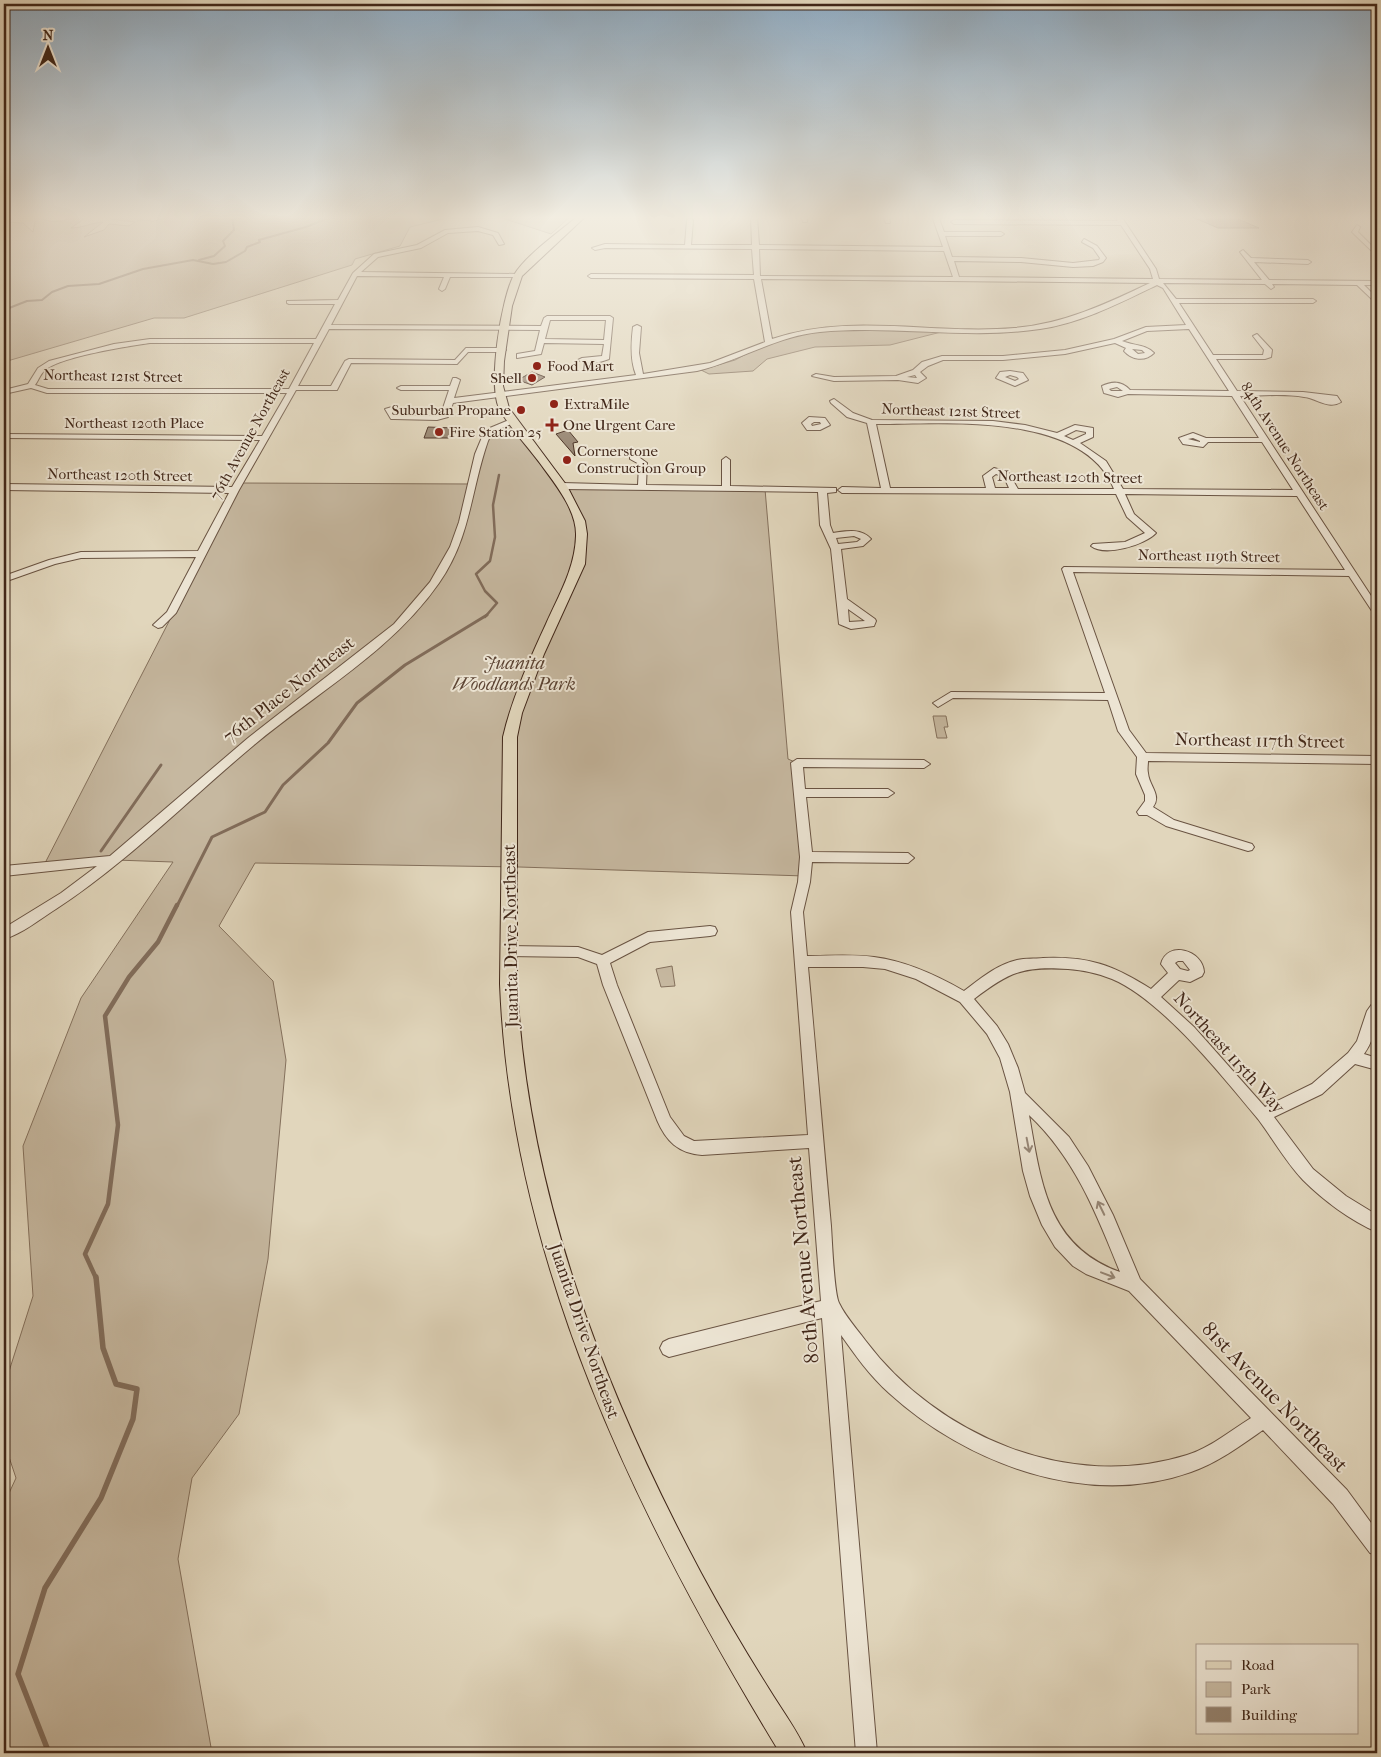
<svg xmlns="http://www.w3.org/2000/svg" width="1381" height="1757" viewBox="0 0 1381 1757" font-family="'IM FELL French Canon',serif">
  <rect width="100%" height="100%" fill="#e1d6bc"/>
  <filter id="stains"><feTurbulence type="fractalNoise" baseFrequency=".004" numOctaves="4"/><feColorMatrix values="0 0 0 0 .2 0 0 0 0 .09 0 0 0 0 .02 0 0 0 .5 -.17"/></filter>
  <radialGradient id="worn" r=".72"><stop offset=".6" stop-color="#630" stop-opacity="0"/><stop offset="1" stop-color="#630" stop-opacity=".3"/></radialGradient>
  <g fill="#c6b8a0" stroke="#84705c">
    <path d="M4 216H16L8 222 23 223 33 232 36 217 53 216 44 220C61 225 71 216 88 216L71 228C82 228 91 223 103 222L84 237 104 230 109 224 129 226 135 222 111 219C122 216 136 214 147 218L137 221 151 220V222L166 217 154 216H571L551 234 502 218H447L410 227 400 246 355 259 352 265 184 318H154L4 362Z"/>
    <polygon points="820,329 945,331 890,345 815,347 767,359 753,371 709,374 701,370 735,360 769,342"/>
    <polygon points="512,422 562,486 765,489 788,759 797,763 805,876 519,867 255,863 219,926 273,981 286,1060 268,1259 239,1414 192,1478 178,1559 212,1753 4,1753 4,1504 16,1478 4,1442 4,1387 33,1296 23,1146 81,998 173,862 115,860 43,867 240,483 473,484 489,430"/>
    <polygon points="933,716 946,716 948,727 944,727 947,738 937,738"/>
    <polygon points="672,966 675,986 661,987 656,969"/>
  </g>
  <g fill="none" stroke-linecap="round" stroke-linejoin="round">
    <g stroke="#816c5a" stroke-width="2">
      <polyline points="199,260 214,256 225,246 223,241 234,230 232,217"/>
      <polyline points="4,310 27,301 42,300 52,292 68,286 99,284 143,269 193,260 213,264 226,262 245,251 247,247 260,242 259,240 306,227 333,216"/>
    </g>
    <polyline stroke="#816c5a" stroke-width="2.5" points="485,617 497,603 485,591 476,574 490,561 495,537 493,505 499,475"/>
    <g stroke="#816c5a" stroke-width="3">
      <polyline points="101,851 161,765"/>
      <polyline points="177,906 212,837 265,812 283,785 328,743 357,703 405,665 487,615"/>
    </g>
    <polyline stroke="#816c5a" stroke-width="4.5" points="96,1278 85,1254 108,1204 118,1125 105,1016 129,977 158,942 177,905"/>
    <polyline stroke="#816c5a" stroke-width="5.5" points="49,1753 18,1674 45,1588 101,1498 133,1419 137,1389 116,1384 103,1348 96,1277"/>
  </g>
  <g fill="#94826e" stroke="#412719">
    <polygon points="1190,216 1231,216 1259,228 1218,228"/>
    <polygon points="532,372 545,377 532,385 518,380"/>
    <polygon points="428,427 454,428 450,438 424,438"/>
    <polygon points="568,430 578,442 573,443 575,456 556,434"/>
  </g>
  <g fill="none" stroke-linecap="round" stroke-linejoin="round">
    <defs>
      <g id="minor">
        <path d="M751 216H757L759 245 943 247 932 216H938L944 232H1001L1004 234 1001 236H945L952 257 1021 258 1073 263 1099 260 1100 258 1093 248 1082 242 1084 239 1097 246 1106 258 1103 262 1093 266 1073 267 1021 262 954 261 959 277 1153 279 1150 269 1121 225 954 224 951 222 954 220 1118 221 1115 216H1121L1156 269 1159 279 1262 280 1240 252 1243 250 1251 258 1308 260 1311 262 1308 264 1254 262 1269 280 1377 281V285H1364L1377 298V304L1357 285 1272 284 1274 287 1271 289 1265 284 1163 283 1176 299H1313L1316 301 1313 303H1179L1213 355H1263L1264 350 1253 336 1257 334 1272 350 1271 357 1265 359H1216L1237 391 1303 392 1337 396 1341 402C1329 410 1316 398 1304 397 1283 393 1261 396 1240 396L1377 605V615L1374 614 1349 576 1073 572 1129 730 1146 753 1377 756V764L1148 761C1148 765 1147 769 1148 773 1149 786 1162 795 1153 807L1174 820 1252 844 1254 847 1252 850 1248 851 1166 826 1147 815H1139L1137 812 1145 801V795L1136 774 1137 757 1118 731 1108 700 953 698 938 707 933 703 951 692 1105 693 1062 569 1064 567 1345 570 1297 496 1125 494 1134 514 1156 533C1145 545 1105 557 1091 546L1093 544 1125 542 1145 533 1127 517 1116 494 842 493 838 490 842 487 881 488 867 423 847 417 831 403 830 401 834 399 853 413 872 420 993 421 1025 425 1057 433 1075 425 1093 428V437L1080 443 1106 461 1123 489 1293 490 1262 442H1208L1203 447 1183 444 1179 438 1193 433 1206 438H1259L1232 396 1128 394 1118 397 1104 393 1102 386C1112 381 1122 381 1130 390L1229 391 1189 329 1147 331 1122 341C1134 346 1145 344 1154 353 1145 362 1132 360 1124 351L1126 348 1115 343 1065 354 1003 360H943L928 366 920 372 926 378 918 383 898 380 834 381 812 376 816 374 834 377 896 376 913 370 922 362 942 356H1003L1065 350 1114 339 1146 327 1186 325 1163 288 1157 285C1120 303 1081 323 1040 329 967 340 893 325 820 332 777 336 739 361 697 371L453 403 448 417 437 420 394 419H391L385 409 392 407 397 415 436 416 441 414 449 390H401L397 388 401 386H450L453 378H456L460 380 454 398 636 375C630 360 631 343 633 327L637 325 641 327 639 353 643 374 710 363 765 342 754 279 591 278 588 276 591 274 754 275 752 249 605 248 595 250 592 248 605 244 685 245 687 220 690 218 693 220 691 245H752ZM759 249 944 251 953 277 760 276ZM761 279 1150 283C1106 304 1063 324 1014 328 933 335 850 312 772 339ZM1132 349 1142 350 1145 353 1138 354ZM915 375 917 378 907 377ZM1117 387 1123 391H1111L1109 389ZM876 424C944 424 1083 411 1114 489H1018L1008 472 994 468 983 476 986 488H890ZM1076 430 1086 432V434L1073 440 1064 436ZM1193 438 1200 441V442L1188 439ZM996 474 1004 477 1009 488H995L992 477Z"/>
        <polygon points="801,216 807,216 807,222 803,222"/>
        <polygon points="883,216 889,216 890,223 886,223"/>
        <polygon points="1357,225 1360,227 1358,232 1377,251 1377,256 1352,232"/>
        <path d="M478 227 498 233 504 244 499 245 493 235 478 231 448 233 421 248 378 257 361 272 518 274 521 276 520 277H450L445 289 442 291 439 289 444 277 357 276 331 325 541 326 544 318 547 316H610L613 318 609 359C600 363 586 365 578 360L582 358 602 356 604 344 544 343 541 354 517 358V354L535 351 540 330 329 329 298 386H331L345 361 349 359 455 360 466 348H502L506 350 502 352H468L457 364 351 363 337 390H296L239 490 176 613 162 627 158 628 153 625 167 612 196 557 81 558 55 564 4 582V576L49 560 81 552 198 551 229 493 4 490V484L232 487 260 440 4 438V434L262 436 287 393H47L31 388 4 394V390L28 384 38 368 49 361 114 344 150 339H316L335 304H289L287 303V301L338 300 353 273 374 254 417 245 445 230ZM550 320H606L604 340 545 339ZM150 343H314L289 389H48L35 385C38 381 40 375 44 371 58 357 129 346 150 343Z"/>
        <path d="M1010 371 1023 373 1028 380 1015 386 996 378 1000 372ZM1010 375 1017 377 1019 379 1015 381 1005 377Z"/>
        <path d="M809 417 825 418 830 425 820 430H807L802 423ZM814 422H820L821 424 812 426 811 424Z"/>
        <path d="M509 420 516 422 492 432 488 441C470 493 471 537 439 583 392 651 316 693 254 745 188 800 128 862 56 909 40 919 22 934 4 939V928L61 893 97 866 4 876V866L110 856 248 738 394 624 430 582 450 547 459 522 475 454 485 430Z"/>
        <path d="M630 455H636L647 463 646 485 722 486V460L726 457 730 460V486L836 488V492L827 493 830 525 833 533C847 531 861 528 871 539L863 546 841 549 847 599 875 619 876 621 874 626 851 629 839 624 831 549 820 525 818 492 562 489 558 486 562 483 638 485 639 464 630 459ZM854 536 861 539 857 542 838 544 836 538ZM848 609 865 621 849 622Z"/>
        <path d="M797 759 924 760 930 764 924 768 803 767 805 789H888L894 793 888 797H806L812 852 908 853 914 858 908 863 812 862 810 882 803 912 807 956C829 956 852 954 874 957 906 961 936 975 964 991 980 979 996 965 1017 960 1025 958 1035 959 1043 958 1089 956 1113 965 1151 989L1168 973 1161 964C1167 940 1203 950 1204 972L1202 976 1190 982 1179 980 1161 997 1194 1027 1265 1107 1312 1084 1348 1053 1357 1041 1367 1011 1372 1004 1377 1002C1377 1020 1375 1039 1364 1054L1377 1058V1070L1355 1064 1322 1094 1274 1117 1313 1169 1346 1196 1377 1215V1232C1351 1221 1323 1200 1303 1180 1286 1162 1273 1139 1258 1119 1223 1077 1162 1000 1112 979 1097 973 1083 970 1068 969 1023 966 1009 972 974 999L997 1026 1008 1044 1018 1068 1025 1093 1069 1137 1088 1166 1113 1215 1140 1279 1347 1490 1377 1531V1555L1370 1553 1333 1504 1263 1430C1240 1446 1217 1463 1191 1472 1087 1509 967 1464 889 1393 870 1376 855 1355 841 1335L877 1753H856L822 1318 669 1357 663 1354 660 1348 663 1342 669 1339 821 1301 809 1148 702 1155C678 1153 666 1141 657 1120L603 985 597 964 578 957 508 956 503 955 501 951 503 947 508 946 578 947 602 955 648 932 710 926 715 927 717 931 715 935 710 936 650 942 610 963 617 985 670 1117 684 1136 694 1141 808 1135 791 912 798 882 800 857 791 763ZM1178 961H1183L1190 970 1188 971 1180 969 1175 963ZM808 967H863L885 969 916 979 960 1002 987 1034 1000 1058 1010 1092 1023 1171 1030 1196 1042 1225 1055 1247 1073 1266 1086 1274 1129 1291 1251 1418C1230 1431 1210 1448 1187 1455 1069 1492 937 1436 865 1340 857 1329 845 1316 839 1303 834 1293 832 1240 831 1226 823 1139 816 1053 808 967ZM1029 1115C1075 1158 1097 1215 1120 1272 1047 1246 1041 1182 1029 1115Z"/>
      </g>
      <path id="major" d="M578 216H586L522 276 512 306 504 361 503 386 509 408 567 486 585 521 587 534 585 564 544 654 522 713 517 737V984C527 1193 604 1391 701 1573 722 1612 745 1651 769 1689 781 1709 798 1731 807 1753H780C638 1520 511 1263 500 984L503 737C512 698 529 661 546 624 559 595 575 568 576 536 577 511 556 485 542 466 530 449 508 426 499 408 488 384 501 299 514 275 526 255 559 232 578 216Z"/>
    </defs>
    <use href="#minor" stroke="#695342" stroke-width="2"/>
    <use href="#major" stroke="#412719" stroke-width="2"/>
    <use href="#minor" fill="#ece4d3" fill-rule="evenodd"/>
    <use href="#major" fill="#e1d6bc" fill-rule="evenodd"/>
  </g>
  <defs><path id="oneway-shaft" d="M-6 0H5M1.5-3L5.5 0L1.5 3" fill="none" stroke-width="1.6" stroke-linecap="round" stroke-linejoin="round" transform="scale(1.25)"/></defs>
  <g stroke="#968676">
    <use href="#oneway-shaft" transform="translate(1028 1145) rotate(79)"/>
    <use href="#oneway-shaft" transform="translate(1101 1208) rotate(-116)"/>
    <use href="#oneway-shaft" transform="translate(1108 1275) rotate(21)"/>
  </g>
  <linearGradient id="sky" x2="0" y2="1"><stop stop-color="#8faac0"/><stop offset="0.47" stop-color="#f2ede1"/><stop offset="1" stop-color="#f2ede1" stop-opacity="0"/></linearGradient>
  <rect width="1381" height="462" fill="url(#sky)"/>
  <g fill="#8f2418" stroke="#ece4d3" stroke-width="2">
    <circle cx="537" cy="366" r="5"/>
    <circle cx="532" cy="378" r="5"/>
    <circle cx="554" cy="404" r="5"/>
    <circle cx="521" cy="410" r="5"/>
    <path d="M549.5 417.5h5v5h5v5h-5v5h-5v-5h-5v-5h5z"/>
    <circle cx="439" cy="432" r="5"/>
    <circle cx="567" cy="460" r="5"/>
  </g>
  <g text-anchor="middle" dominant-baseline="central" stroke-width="4" stroke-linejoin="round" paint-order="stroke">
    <g font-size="15" fill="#412719" stroke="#ece4d3" text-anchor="start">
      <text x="547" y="366">Food Mart</text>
      <text x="522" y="378" text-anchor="end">Shell</text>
      <text x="564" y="404">ExtraMile</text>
      <text x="511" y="410" text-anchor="end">Suburban Propane</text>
      <text x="563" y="425">One Urgent Care</text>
      <text x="449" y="432">Fire Station 25</text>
      <text x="577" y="451">Cornerstone<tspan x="577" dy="17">Construction Group</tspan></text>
    </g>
    <g font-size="15" fill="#412719" stroke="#ece4d3">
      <text transform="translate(113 376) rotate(1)">Northeast 121st Street</text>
      <text transform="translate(951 411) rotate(2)">Northeast 121st Street</text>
      <text x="134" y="423">Northeast 120th Place</text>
      <text transform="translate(250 434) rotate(-61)">76th Avenue Northeast</text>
      <text transform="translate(1285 446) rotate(57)">84th Avenue Northeast</text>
      <text transform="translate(120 475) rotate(1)">Northeast 120th Street</text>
      <text transform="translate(1070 477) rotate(1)">Northeast 120th Street</text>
      <text transform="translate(1209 556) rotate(1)">Northeast 119th Street</text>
    </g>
    <g font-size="18" font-style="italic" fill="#5c4434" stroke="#ece4d3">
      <text x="514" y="663">Juanita<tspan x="514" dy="21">Woodlands Park</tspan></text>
    </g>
    <g font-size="18" fill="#412719" stroke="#ece4d3">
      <text transform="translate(289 690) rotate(-38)">76th Place Northeast</text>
      <text transform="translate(1260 741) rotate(1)">Northeast 117th Street</text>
      <text transform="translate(511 936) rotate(-91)">Juanita Drive Northeast</text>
      <text transform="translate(1229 1053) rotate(48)">Northeast 115th Way</text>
      <text transform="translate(584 1331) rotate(71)">Juanita Drive Northeast</text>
    </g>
    <g font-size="21" fill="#412719" stroke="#ece4d3">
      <text transform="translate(803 1260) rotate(-95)">80th Avenue Northeast</text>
      <text transform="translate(1275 1397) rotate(46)">81st Avenue Northeast</text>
    </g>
  </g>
  <rect width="1381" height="1757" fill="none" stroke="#e1d6bc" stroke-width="20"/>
  <rect x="5" y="5" width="1371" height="1747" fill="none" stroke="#412719" stroke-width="2.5"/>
  <rect x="10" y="10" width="1361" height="1737" fill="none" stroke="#412719"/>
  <rect x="1196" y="1644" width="162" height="90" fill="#ece4d3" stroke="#a89889"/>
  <rect x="1206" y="1661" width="25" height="8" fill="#e1d6bc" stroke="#a89889"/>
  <text x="1241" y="1670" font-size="15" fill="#412719">Road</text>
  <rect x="1206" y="1682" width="25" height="15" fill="#c6b8a0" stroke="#a89889"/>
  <text x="1241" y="1694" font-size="15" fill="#412719">Park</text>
  <rect x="1206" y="1707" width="25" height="15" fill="#94826e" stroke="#a89889"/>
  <text x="1241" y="1720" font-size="15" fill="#412719">Building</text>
  <g transform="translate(48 48)" stroke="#ece4d3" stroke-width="4" paint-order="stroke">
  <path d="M0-4L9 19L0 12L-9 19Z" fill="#412719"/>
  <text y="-8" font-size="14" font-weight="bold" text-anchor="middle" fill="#412719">N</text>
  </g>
  <rect width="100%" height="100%" filter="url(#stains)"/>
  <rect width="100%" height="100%" fill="url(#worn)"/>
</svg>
